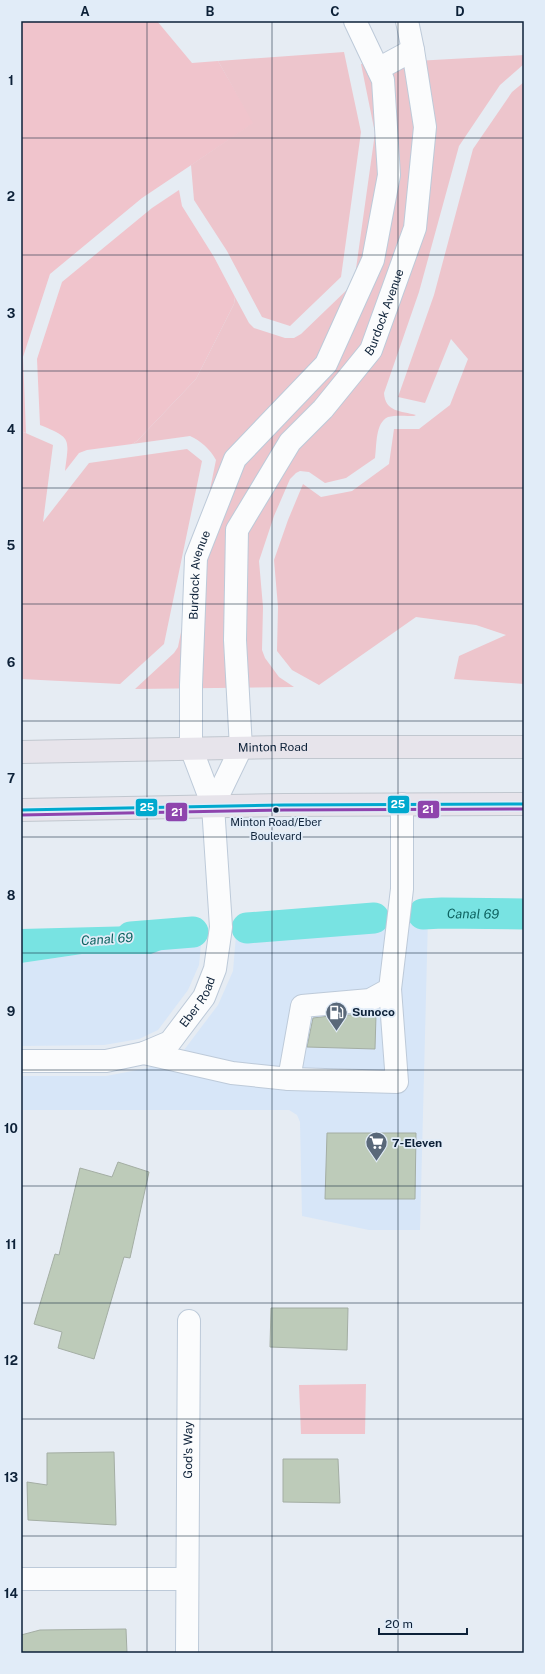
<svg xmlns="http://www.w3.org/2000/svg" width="545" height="1674" viewBox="0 0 545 1674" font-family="'Public Sans',sans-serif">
  <rect width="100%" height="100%" fill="#e6ecf3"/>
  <g fill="#d7e6f8">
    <polygon points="428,918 420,1230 369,1230 302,1216 300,1122 297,1115 289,1110 21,1110 21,1076 106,1076 148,1068 178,1055 184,1050 218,1005 233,971 237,923"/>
    <polygon points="203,924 199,965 188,990 158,1030 139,1039 104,1045 21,1046 21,963 82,954 151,954 174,945 175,925"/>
  </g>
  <g fill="#f0c4cc">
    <polygon points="21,21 157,21 192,63 218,61 254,123 142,198 50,274 23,357 26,433 21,431"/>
    <path d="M179 190 182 206 214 257 235 297 234 304 196 379 137 441 132 444 87 450 79 453 65 471C69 438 72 438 40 425L37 359 62 282 152 208Z"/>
    <polygon points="366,1384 365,1434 301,1434 299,1385"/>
  </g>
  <g fill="#edc5cc">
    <polygon points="344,52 361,132 341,277 290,326 262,317 227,251 194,200 191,165 253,123 218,61"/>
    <path d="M524 55V64L500 85 459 146 419 292 384 393C385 412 401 411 416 415L414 416C406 416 395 415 388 417 375 423 377 445 375 458L346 478 325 483 309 472 300 471 296 473 290 479 274 516 259 561 263 607 262 650 265 658 279 677 294 687 135 689 174 653 178 647 216 460C210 449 201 441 190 436L132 444 137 441 196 379 234 304 235 297 249 323 254 328 285 338H294L301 334 354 283 375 133 361 64Z"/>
    <polygon points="524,82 524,684 454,679 459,656 506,635 476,625 416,617 319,685 292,670 277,651 278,607 274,560 288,520 303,484 321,497 352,491 389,464 394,429 419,429 450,405 468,359 451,339 425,403 398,397 434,295 473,149 512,92"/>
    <polygon points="21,431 53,445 43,522 89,463 187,449 202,461 164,644 120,684 21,679"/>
  </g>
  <polygon fill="#78e3e2" points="175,925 174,945 151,954 82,954 21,963 21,929"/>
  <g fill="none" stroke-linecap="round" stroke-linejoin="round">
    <g stroke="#78e3e2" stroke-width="31">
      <path id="s1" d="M423 914 442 913 524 914"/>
      <polyline points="247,928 374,918"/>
      <polyline points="131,937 193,932"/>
    </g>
  </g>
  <g fill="#bdcbb9" stroke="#a4aea4">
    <polygon points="338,1015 376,1015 375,1049 307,1047 313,1018"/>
    <polygon points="327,1133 416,1133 415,1199 325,1199"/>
    <polygon points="118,1162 149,1172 130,1258 124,1257 94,1359 58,1348 62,1332 34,1324 55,1254 59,1255 80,1168 112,1177"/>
    <polygon points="271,1308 348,1308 347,1350 270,1347"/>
    <polygon points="114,1452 116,1525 28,1520 27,1482 47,1485 47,1453"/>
    <polygon points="283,1459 338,1459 340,1503 283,1502"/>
    <polygon points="126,1629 127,1653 21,1653 21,1635 40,1630"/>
  </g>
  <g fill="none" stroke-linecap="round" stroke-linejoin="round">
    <defs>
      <g id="minor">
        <polyline points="378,69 413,50"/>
        <path id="s2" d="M213 806 241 748 235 640 237 530 290 442 323 409 371 350 415 228 425 127 413 50 407 21"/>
        <polyline points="144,1053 232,1073 289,1079 302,1006 370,1000 390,989 402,889 402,804"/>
        <path id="s3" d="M21 1061H106L144 1053 170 1042 204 997 215 969 221 927 213 806 191 748V685L196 558 235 459 326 364 373 260 389 175 383 80 355 21"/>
        <polyline points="289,1079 397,1082 390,989"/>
        <polyline points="21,1579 187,1579"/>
        <path id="s4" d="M187 1653 189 1321"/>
      </g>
      <g id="major">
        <path id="s5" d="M21 752 282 747H524"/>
        <polyline points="21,810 284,805 524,804"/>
      </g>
    </defs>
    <use href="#minor" stroke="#bdcad9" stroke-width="24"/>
    <use href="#major" stroke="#c1c7cf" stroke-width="24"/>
    <use href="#minor" stroke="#fbfcfd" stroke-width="22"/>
    <use href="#major" stroke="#e7e4eb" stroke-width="22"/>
    <defs>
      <polyline id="bus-1" points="21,810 284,805 524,804"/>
      <polyline id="bus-2" points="21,815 284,810 524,809"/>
    </defs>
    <use href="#bus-1" stroke="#e1ecf8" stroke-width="6"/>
    <use href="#bus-2" stroke="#e1ecf8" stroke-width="6"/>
    <use href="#bus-1" stroke="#00a9ce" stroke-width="3"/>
    <use href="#bus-2" stroke="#8e44ad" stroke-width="3"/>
  </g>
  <path fill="none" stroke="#0d2138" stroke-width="1" stroke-opacity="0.55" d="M147 21V1653M272 21V1653M398 21V1653M21 138H524M21 255H524M21 371H524M21 488H524M21 604H524M21 721H524M21 837H524M21 953H524M21 1070H524M21 1186H524M21 1303H524M21 1419H524M21 1536H524"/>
  <defs>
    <symbol id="fuel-pin" viewBox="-11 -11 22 30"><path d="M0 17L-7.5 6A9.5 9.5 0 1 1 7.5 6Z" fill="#596879" stroke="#e1ecf8"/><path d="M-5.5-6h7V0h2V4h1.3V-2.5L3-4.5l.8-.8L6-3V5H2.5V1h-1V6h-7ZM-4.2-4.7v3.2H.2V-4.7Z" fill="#fff"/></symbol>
    <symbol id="supermarket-pin" viewBox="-11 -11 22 30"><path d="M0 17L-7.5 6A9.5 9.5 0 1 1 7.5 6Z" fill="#596879" stroke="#e1ecf8"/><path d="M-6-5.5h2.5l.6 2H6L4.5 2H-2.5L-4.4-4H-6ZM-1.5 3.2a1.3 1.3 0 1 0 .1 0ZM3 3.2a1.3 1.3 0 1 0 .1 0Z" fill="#fff"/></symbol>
  </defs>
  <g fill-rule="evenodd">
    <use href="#fuel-pin" x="324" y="1000" width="25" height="34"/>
    <use href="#supermarket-pin" x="364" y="1130" width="25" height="34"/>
  </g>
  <circle fill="#0d2138" stroke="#e1ecf8" stroke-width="1.5" cx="276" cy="810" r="3.5"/>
  <g text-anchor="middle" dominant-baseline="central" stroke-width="3.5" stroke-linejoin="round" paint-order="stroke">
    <g font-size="11" fill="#0d2138" stroke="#e1ecf8">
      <text x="276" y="822">Minton Road/Eber<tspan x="276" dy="14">Boulevard</tspan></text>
    </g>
    <g font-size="12" fill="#0d2138" stroke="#e1ecf8">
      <text stroke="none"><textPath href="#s2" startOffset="548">Burdock Avenue</textPath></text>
      <text stroke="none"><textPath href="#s3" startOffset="638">Burdock Avenue</textPath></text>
      <text stroke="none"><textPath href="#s5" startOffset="252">Minton Road</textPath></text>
      <text stroke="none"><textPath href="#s3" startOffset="201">Eber Road</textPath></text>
      <text stroke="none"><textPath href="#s4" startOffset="203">God's Way</textPath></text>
    </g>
    <g font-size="12" font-weight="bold" fill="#0d2138" stroke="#e1ecf8" text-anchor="start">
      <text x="352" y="1012">Sunoco</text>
      <text x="392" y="1143">7-Eleven</text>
    </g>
    <g font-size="13" font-style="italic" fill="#0e6361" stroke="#e1ecf8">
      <text stroke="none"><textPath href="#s1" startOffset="50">Canal 69</textPath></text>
      <text transform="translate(107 939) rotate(-4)">Canal 69</text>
    </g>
  </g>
  <g stroke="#e1ecf8" stroke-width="1.5">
    <rect x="387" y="795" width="23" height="19" rx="4" fill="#00a9ce"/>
    <rect x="135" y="798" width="23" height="19" rx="4" fill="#00a9ce"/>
    <rect x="417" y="800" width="23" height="19" rx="4" fill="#8e44ad"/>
    <rect x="165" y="802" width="23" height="20" rx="4" fill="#8e44ad"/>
  </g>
  <g font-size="11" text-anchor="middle" font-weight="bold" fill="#fff">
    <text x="398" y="808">25</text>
    <text x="147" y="811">25</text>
    <text x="428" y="813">21</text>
    <text x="177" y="816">21</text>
  </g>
  <rect width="545" height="1674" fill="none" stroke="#e1ecf8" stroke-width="44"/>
  <path d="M379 1628v6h88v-6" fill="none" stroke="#0d2138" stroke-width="2"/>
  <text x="385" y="1628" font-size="12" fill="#0d2138" stroke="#e1ecf8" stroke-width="3" paint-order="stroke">20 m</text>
  <rect x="22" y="22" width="501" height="1630" fill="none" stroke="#0d2138" stroke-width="1.5"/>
  <g font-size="13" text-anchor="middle" font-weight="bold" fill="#0d2138">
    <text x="85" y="16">A</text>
    <text x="210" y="16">B</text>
    <text x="335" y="16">C</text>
    <text x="460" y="16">D</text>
    <text x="11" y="85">1</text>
    <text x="11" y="201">2</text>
    <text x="11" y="318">3</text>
    <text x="11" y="434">4</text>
    <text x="11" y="550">5</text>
    <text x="11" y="667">6</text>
    <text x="11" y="783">7</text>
    <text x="11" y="900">8</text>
    <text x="11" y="1016">9</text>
    <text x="11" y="1133">10</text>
    <text x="11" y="1249">11</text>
    <text x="11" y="1365">12</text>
    <text x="11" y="1482">13</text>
    <text x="11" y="1598">14</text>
  </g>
</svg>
